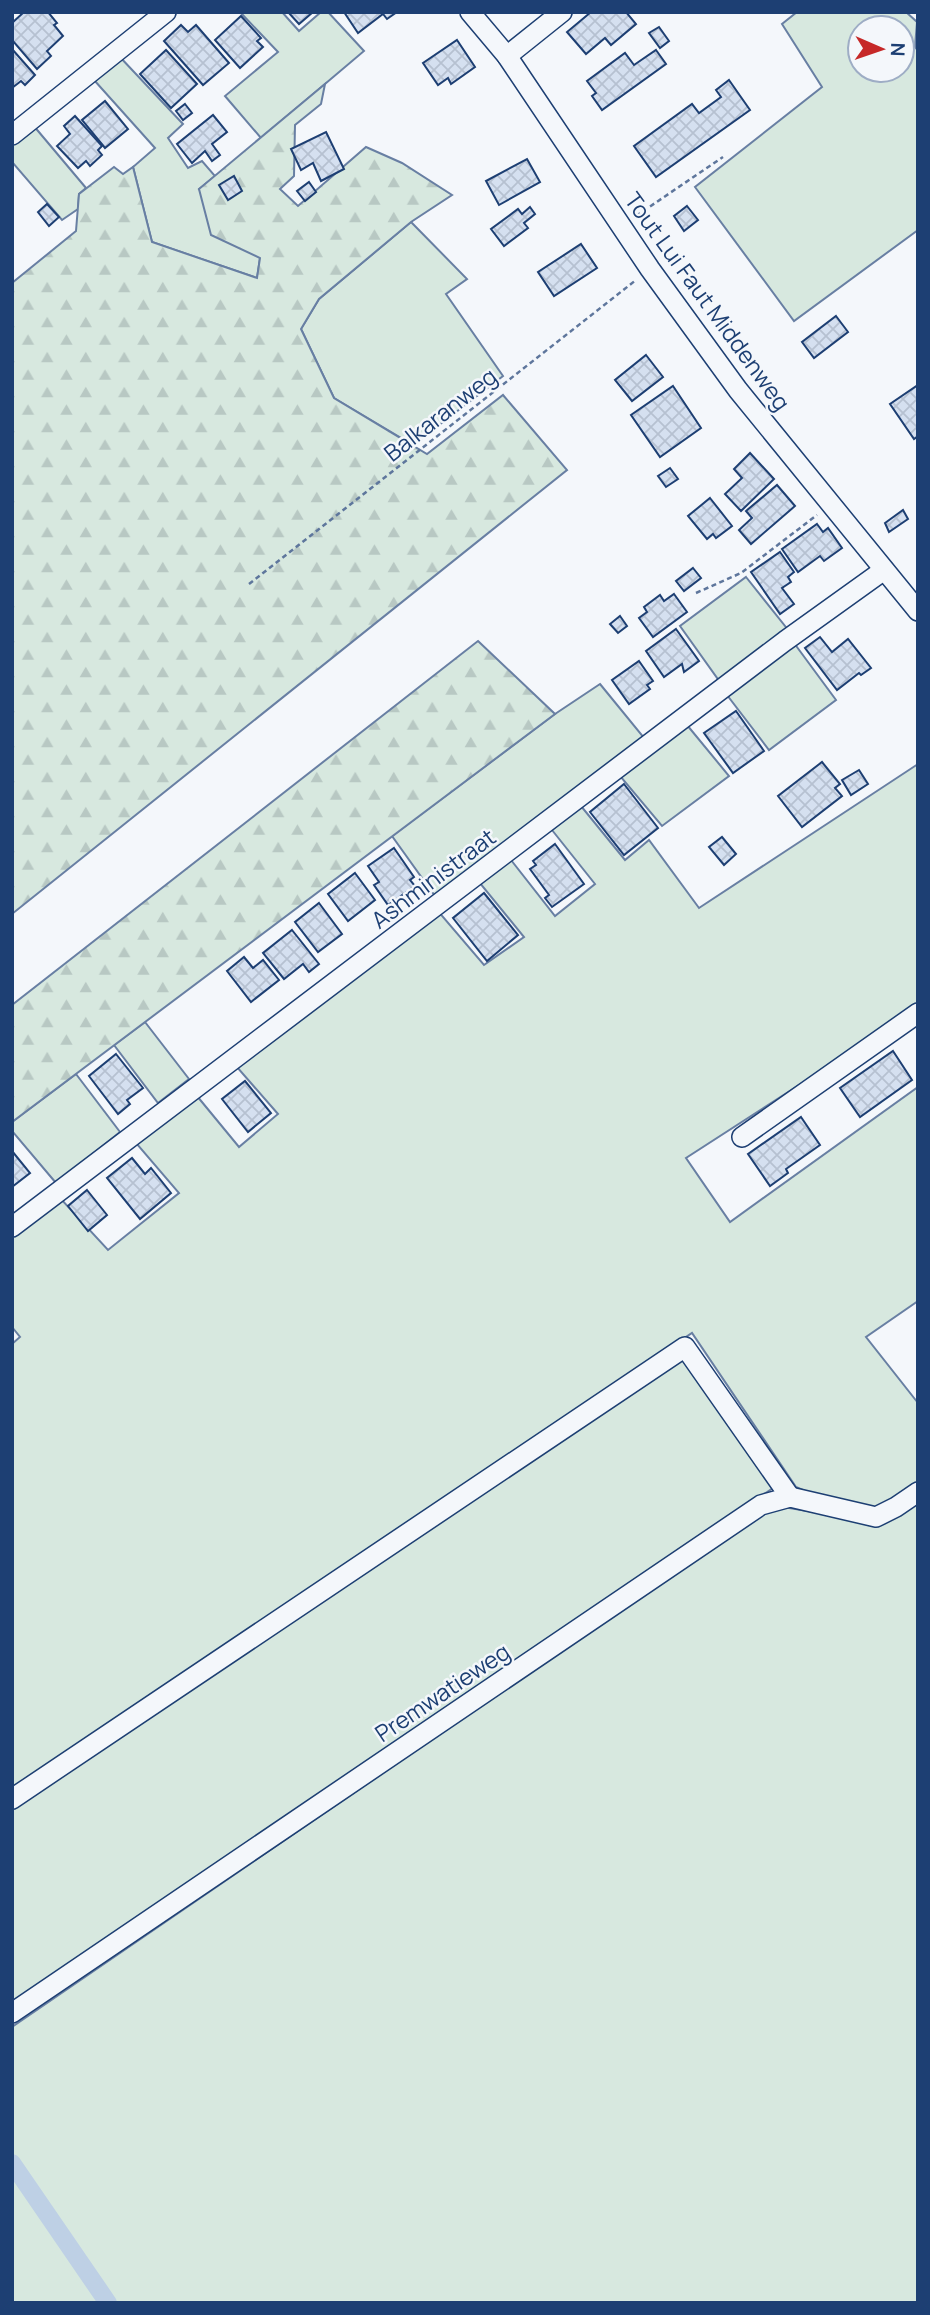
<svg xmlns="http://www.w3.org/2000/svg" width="930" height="2315" viewBox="0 0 930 2315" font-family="Manrope,sans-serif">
  <defs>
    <pattern id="forest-firs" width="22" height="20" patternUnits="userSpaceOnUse" patternTransform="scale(1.75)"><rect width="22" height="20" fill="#d7e8df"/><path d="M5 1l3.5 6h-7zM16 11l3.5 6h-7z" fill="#b8c8c3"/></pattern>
    <pattern id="building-cross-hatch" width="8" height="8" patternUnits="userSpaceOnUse" patternTransform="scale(1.75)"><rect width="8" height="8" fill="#d5e0f0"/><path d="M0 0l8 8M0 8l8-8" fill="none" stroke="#b6c1d1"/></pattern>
  </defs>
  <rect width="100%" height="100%" fill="#f4f7fb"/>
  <g fill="#d7e8df" stroke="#687fa3" stroke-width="2" fill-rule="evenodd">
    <polygon points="240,12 282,12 299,31 321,12 328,12 364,51 261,138 225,96 278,52"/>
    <path d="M797 12H906L917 22 915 47 918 51V230L794 321 695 187 822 87 782 24ZM860 28H902V70H860Z"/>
    <polygon points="119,56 183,124 168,138 188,168 202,161 215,176 199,189 260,258 257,278 152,242 133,167 155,148 94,80"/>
    <polygon points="33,125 86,188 79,194 78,209 62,220 12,162 12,143"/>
    <polygon points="411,222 467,279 446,294 503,376 413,445 334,398 301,329 319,299"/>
    <polygon points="746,577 789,631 720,682 680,626"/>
    <polygon points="794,643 836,700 769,750 727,695"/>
    <polygon points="600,684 645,739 435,896 392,836 555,714"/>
    <polygon points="687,725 729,776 662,826 620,776"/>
    <polygon points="918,764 918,1005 875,1036 686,1158 730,1222 918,1087 918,1301 866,1337 918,1403 918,1483 888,1502 872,1509 828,1501 796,1487 692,1333 12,1790 12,1344 20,1337 12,1327 12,1234 61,1199 108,1250 179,1193 136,1143 197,1096 239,1147 278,1114 236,1066 438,911 484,965 524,937 479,882 511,860 555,916 595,884 552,830 581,806 625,860 649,840 699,908"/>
    <polygon points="145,1022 189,1079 158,1103 114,1045"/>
    <polygon points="76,1074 120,1132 56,1183 12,1131 12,1122"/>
    <polygon points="684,1358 773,1488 12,2004 12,1807"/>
    <polygon points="918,1498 918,2303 12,2303 12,2027 766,1510 783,1507 881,1523"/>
  </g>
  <g fill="url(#forest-firs)" stroke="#687fa3" stroke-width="2">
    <polygon points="325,84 321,104 295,125 294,176 280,189 298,206 366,147 402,163 452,195 411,222 319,299 301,329 334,398 427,454 503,395 567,470 12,914 12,283 76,231 79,194 114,167 123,174 133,167 152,242 257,278 260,258 211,235 199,189"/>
    <polygon points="478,641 555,714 12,1122 12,1005"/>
  </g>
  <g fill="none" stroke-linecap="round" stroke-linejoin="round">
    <polyline stroke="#bed0e5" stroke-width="18" points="12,2163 108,2303"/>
  </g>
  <g fill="url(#building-cross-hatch)" stroke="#1d3f73" stroke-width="2">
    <polygon points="24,12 48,12 57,23 54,25 63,36 47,51 51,56 37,69 12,40 12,23"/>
    <polygon points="288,12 313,12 299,24"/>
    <polygon points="344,12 397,12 387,19 383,14 358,33"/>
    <polygon points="591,12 626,12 636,24 611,45 605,38 586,54 567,32"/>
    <polygon points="241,16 261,38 257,41 263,47 240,68 215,40"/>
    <polygon points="181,25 188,32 196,25 229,63 203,85 164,41"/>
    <polygon points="659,27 669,41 660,48 649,33"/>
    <polygon points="457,40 475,67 451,84 448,78 438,85 423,63"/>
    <polygon points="12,49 35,75 25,85 21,81 12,88"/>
    <polygon points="166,50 197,84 171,108 140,74"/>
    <polygon points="656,50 666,64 602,110 592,96 596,93 587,81 625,53 634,65"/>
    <polygon points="729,80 750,110 656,177 634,146 692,104 699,113 721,97 716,90"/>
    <polygon points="105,101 128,129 105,148 82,120"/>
    <polygon points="185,104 192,113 183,120 176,111"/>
    <polygon points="213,115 227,132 212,144 220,155 212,161 205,151 192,163 177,144"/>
    <polygon points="75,116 102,146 98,150 102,155 90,166 86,161 78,168 57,146 70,134 64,126"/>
    <polygon points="326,132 344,169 321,181 313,163 301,170 291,149"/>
    <polygon points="527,159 540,182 499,205 486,181"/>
    <polygon points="234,176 242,191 228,200 219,185"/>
    <polygon points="309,182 316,192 305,201 297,191"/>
    <polygon points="47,204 59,217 49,226 38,212"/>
    <polygon points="687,206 698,220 684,231 674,216"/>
    <polygon points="530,207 535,214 524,223 528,228 504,246 491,229 518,209 522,214"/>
    <polygon points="581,244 597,268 554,296 538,272"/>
    <polygon points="836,316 848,332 814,358 802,342"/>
    <polygon points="646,355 663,377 632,401 615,380"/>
    <polygon points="918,385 918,436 914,439 890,404"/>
    <polygon points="673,386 701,428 660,457 631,415"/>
    <polygon points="750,453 774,479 741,511 725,494 742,478 734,469"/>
    <polygon points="670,468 678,479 666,487 658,476"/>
    <polygon points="777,485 795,506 751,544 739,530 752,518 746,511"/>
    <polygon points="710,498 732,526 716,538 713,534 707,539 688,516"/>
    <polygon points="903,510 908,519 889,532 885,523"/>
    <polygon points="817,524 823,532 828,528 842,548 824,561 820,556 798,572 782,549"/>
    <polygon points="780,552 794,572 788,577 791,582 782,588 794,604 780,614 751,572"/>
    <polygon points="693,568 701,578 684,591 676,581"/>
    <polygon points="674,594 687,612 653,637 639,618 647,612 644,607 660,595 664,601"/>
    <polygon points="620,616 627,626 618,633 610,624"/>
    <polygon points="676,629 699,661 684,672 682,664 664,677 646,651"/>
    <polygon points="820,637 832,652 848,639 871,668 861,675 859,673 837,690 805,648"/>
    <polygon points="639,661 653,681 647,685 650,689 629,704 612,680"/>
    <polygon points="736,711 764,751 733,773 704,733"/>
    <polygon points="822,762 840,784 835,788 842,796 802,827 778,796"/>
    <polygon points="859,770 868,784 851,795 842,780"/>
    <polygon points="624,784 658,828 624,855 590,812"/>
    <polygon points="722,837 736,854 724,865 709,847"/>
    <polygon points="555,844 584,884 552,907 545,898 549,895 530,869 536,865 533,861"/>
    <polygon points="394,848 414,877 410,880 415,886 388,905 374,885 379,882 368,866"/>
    <polygon points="355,873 375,900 348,921 328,894"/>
    <polygon points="484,893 518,935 487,961 453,918"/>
    <polygon points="319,903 342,934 318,952 295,922"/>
    <polygon points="292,930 319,964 309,972 303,964 284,979 263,953"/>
    <polygon points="244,957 253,968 263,960 279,980 251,1002 227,971"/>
    <polygon points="893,1051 912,1080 860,1117 840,1088"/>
    <polygon points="116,1054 143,1088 127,1100 130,1104 118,1114 89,1076"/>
    <polygon points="245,1081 271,1113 248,1132 222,1099"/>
    <polygon points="801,1117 820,1145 786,1169 788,1173 770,1186 748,1154"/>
    <polygon points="12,1151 30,1173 12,1187"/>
    <polygon points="132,1158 145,1174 151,1168 171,1193 140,1219 107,1178"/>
    <polygon points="87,1190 107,1215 88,1231 68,1206"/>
  </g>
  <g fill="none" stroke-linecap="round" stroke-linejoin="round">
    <defs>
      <g id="minor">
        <polyline points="470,12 507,56 650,269 738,390 918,611"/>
        <polyline points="507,56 562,12"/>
        <polyline points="12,135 166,12"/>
        <polyline points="742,1137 918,1013"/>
        <polyline points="12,1227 785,641 884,570"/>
        <polyline points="12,1799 685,1347 790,1497"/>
        <polyline points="12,2013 761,1505 790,1497 876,1517 896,1507 918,1492"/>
      </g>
    </defs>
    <use href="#minor" stroke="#1d3f73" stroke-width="22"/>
    <g stroke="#5e769c" stroke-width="2.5" stroke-dasharray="5 3.5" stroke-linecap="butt">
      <polyline points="636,216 723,157"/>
      <polyline points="249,584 636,280"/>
      <polyline points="696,593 741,573 817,515"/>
    </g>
    <use href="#minor" stroke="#f4f7fb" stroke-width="19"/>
  </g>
  <g text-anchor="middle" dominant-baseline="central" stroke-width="5" stroke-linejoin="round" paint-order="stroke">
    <g font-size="23" fill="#1d3f73" stroke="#f4f7fb">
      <text transform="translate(708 301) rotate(54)">Tout Lui Faut Middenweg</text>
      <text transform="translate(440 414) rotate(-38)">Balkaranweg</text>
      <text transform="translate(433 878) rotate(-37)">Ashministraat</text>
      <text transform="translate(442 1692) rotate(-34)">Premwatieweg</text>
    </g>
  </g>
  <rect width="930" height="2315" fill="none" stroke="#1d3f73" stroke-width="28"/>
  <g transform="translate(881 49) rotate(92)"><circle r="33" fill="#f4f7fb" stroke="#9eadc5" stroke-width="2"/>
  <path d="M0-5L12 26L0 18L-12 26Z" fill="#c62828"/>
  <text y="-10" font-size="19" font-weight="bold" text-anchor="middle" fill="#1d3f73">N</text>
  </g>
</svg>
